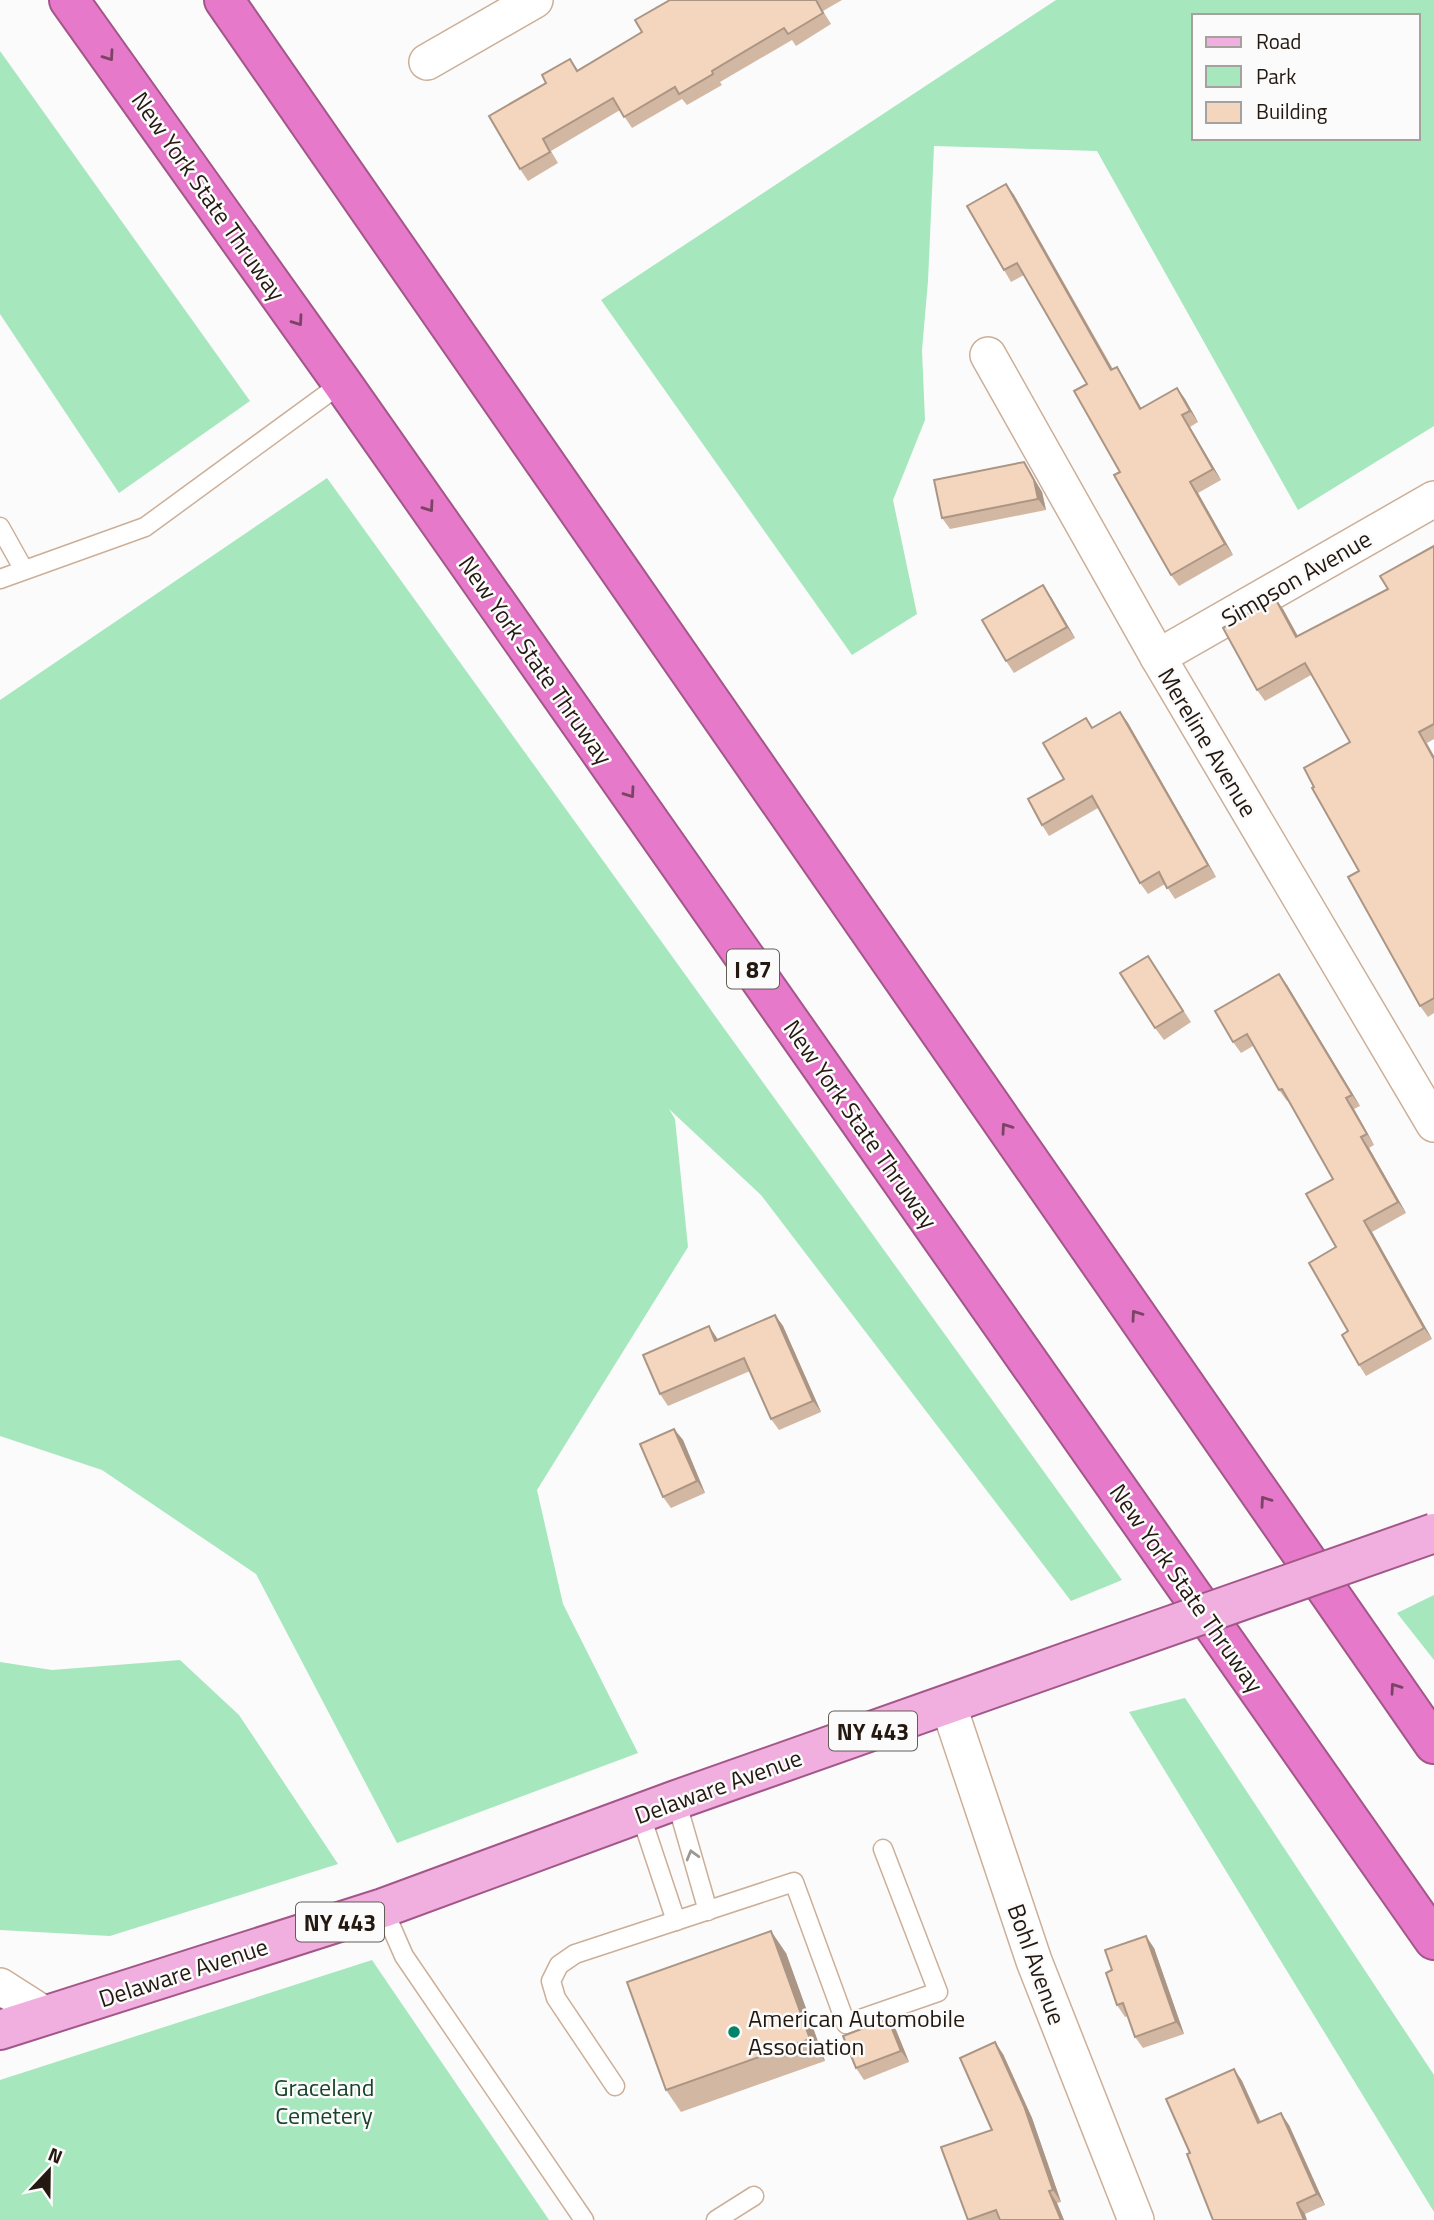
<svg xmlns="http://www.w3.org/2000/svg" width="1434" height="2220" viewBox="0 0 1434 2220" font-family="'Titillium Web',sans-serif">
  <rect width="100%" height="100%" fill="#fbfbfb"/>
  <g fill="#a6e7be" fill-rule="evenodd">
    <path d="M1056 0H1434V426L1298 510 1097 151 934 146 928 281 922 350 925 420 893 500 917 614 852 655 601 300ZM1194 16H1418V138H1194Z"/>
    <polygon points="0,51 250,401 119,493 0,314"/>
    <polygon points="327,478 1122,1580 1071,1601 761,1195 669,1109 675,1119 688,1247 537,1490 563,1604 638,1753 397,1843 256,1574 102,1470 0,1436 0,700"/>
    <polygon points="1434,1595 1434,1660 1397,1613"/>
    <polygon points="180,1660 239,1715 338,1864 110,1936 0,1930 0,1662 52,1670"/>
    <polygon points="1185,1698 1434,2075 1434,2212 1129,1712"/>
    <polygon points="372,1960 549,2220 0,2220 0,2080"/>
  </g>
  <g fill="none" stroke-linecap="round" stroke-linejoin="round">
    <defs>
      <g id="lane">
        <polyline points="0,527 24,570"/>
        <polyline points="0,579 145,527 342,383"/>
        <polyline points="676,1800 708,1911"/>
        <polyline points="640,1813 676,1921"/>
        <polyline points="383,1908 404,1956 584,2220"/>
        <polyline points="615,2086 556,1998 551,1981 559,1965 575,1954 794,1882 846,2024 938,1992 883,1849"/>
        <polyline points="716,2220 754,2196"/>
      </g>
      <g id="street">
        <polyline points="427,62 535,0"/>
        <polyline points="988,355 1158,657 1434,1124"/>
        <polyline points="1158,657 1434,499"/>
        <polyline points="948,1704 1034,1961 1136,2220"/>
        <polyline points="0,1986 47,2016"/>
      </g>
      <polyline id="primary" points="0,2030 383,1908 676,1800 1070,1661"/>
      <g id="highway">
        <polyline points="69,0 342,383 1434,1940"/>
        <polyline points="224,0 1434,1744"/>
      </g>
    </defs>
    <use href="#lane" stroke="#ccaf98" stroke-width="21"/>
    <use href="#street" stroke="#ccaf98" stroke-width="38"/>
    <use href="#primary" stroke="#a35789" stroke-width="42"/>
    <use href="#highway" stroke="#a35789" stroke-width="42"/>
    <use href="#lane" stroke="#fff" stroke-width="18"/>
    <use href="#street" stroke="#fff" stroke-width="35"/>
    <use href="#primary" stroke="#f1afdf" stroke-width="38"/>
    <use href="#highway" stroke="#e779ca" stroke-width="38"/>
    <defs>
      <polyline id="primary-bridge" points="1070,1661 1434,1533"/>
    </defs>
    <use href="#primary-bridge" stroke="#a35789" stroke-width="42" stroke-linecap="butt"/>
    <use href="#primary-bridge" stroke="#f1afdf" stroke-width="38"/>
  </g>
  <g fill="#d2b7a3">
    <polygon points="670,0 842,0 823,11 831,24 796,46 792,40 720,82 722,85 687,105 682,99 632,128 620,110 551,151 558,163 528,181 520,169 546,83 570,59 578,70 642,32"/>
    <polygon points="1006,184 1014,195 1113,369 1117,367 1124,378 1141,408 1177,388 1185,399 1198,422 1190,427 1221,480 1198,493 1233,555 1179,586 1171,575 1120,472 1087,384 1024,275 1011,282 1004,270"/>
    <polygon points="1024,462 1042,492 1046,510 950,529 942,518"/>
    <polygon points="1434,546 1434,739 1427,743 1434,756 1434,1013 1428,1017 1420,1006 1359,871 1314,787 1350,742 1311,675 1265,701 1257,690 1283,609 1298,636 1388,589"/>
    <polygon points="1051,597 1075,638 1014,673 1006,661"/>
    <polygon points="1120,712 1128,723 1216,877 1175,899 1165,884 1148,894 1140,883 1098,808 1049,836 1042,825 1064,779 1092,728"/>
    <polygon points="1148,956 1191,1022 1164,1040 1155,1028"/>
    <polygon points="1287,985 1360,1106 1354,1109 1374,1145 1369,1148 1406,1213 1372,1232 1432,1339 1366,1376 1359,1365 1348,1331 1336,1247 1333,1179 1288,1100 1287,1101 1279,1090 1253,1046 1241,1053 1233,1042"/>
    <polygon points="775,1315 783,1326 821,1412 779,1430 771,1419 750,1371 668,1406 660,1394 717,1338 718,1340"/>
    <polygon points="674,1429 683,1440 705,1493 671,1508 663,1497"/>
    <polygon points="1154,1948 1184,2034 1143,2048 1135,2037 1128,2016 1125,2017 1117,2005 1112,1970"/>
    <polygon points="786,1953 825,2061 681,2112 666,2090"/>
    <polygon points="888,2019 896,2030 909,2062 864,2080 856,2068"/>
    <polygon points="1003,2054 1032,2118 1061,2202 1057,2203 1064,2220 968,2220 992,2130"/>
    <polygon points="1234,2069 1242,2081 1261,2122 1289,2125 1325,2205 1305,2214 1190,2153"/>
  </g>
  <g fill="#ab9584">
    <polygon points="1006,184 1014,195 1119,381 1111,370"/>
    <polygon points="1117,367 1124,378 1148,420 1140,409"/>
    <polygon points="1177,388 1185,399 1198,422 1190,411"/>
    <polygon points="1182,415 1190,427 1221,480 1213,469"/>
    <polygon points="1024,462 1042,492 1046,510 1038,499"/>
    <polygon points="1190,482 1198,493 1233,555 1225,544"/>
    <polygon points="1043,585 1051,597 1075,638 1067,627"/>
    <polygon points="1275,598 1283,609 1304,648 1296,637"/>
    <polygon points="1120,712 1128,723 1216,877 1208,865"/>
    <polygon points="1419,732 1434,756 1434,759"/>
    <polygon points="1279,974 1287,985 1360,1106 1352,1095"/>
    <polygon points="1346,1098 1354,1109 1374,1145 1367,1134"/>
    <polygon points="1361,1137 1369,1148 1406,1213 1398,1202"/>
    <polygon points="1364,1221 1372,1232 1432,1339 1424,1328"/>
    <polygon points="775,1315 783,1326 821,1412 813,1401"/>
    <polygon points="709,1326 717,1338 724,1352 715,1341"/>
    <polygon points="674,1429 683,1440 705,1493 697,1481"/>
    <polygon points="771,1931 786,1953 825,2061 810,2039"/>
    <polygon points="1146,1936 1154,1948 1184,2034 1176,2022"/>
    <polygon points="888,2019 896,2030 909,2062 901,2051"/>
    <polygon points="995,2042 1003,2054 1032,2118 1061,2202 1053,2190"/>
    <polygon points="1234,2069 1242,2081 1266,2135 1258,2123"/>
    <polygon points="1281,2113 1289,2125 1325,2205 1317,2194"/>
    <polygon points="1049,2191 1057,2203 1064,2220 1061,2220"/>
    <polygon points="1297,2203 1305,2214 1307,2220 1304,2220"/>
  </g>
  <g fill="#f4d5bd" stroke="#ab9584" stroke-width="2">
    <polygon points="670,0 816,0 823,13 788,34 784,28 712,71 713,74 679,94 675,87 624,117 613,98 543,139 550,152 520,169 489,116 546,83 542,75 570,59 577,71 642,32 635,20"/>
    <polygon points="1006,184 1111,370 1117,367 1140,409 1177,388 1190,411 1182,415 1213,469 1190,482 1225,544 1171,575 1114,475 1120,472 1074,391 1087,384 1017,263 1004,270 967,206"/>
    <polygon points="1024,462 1034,480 1038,499 942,518 934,480"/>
    <polygon points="1434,546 1434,724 1419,732 1434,759 1434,998 1420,1006 1348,877 1359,871 1312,788 1314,787 1304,768 1350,742 1305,663 1257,690 1223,628 1275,598 1296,637 1388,589 1380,576"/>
    <polygon points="1043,585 1067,627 1006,661 982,620"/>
    <polygon points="1120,712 1208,865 1167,888 1159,872 1140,883 1092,796 1042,825 1028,799 1064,779 1043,743 1086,718 1092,728"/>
    <polygon points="1148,956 1183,1011 1155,1028 1120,973"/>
    <polygon points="1279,974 1352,1095 1346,1098 1367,1134 1361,1137 1398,1202 1364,1221 1424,1328 1359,1365 1342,1335 1348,1331 1309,1263 1336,1247 1306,1194 1333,1179 1282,1089 1279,1090 1247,1034 1233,1042 1215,1011"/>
    <polygon points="775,1315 813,1401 771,1419 744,1358 660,1394 643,1355 709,1326 715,1341"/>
    <polygon points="674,1429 697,1481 663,1497 640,1444"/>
    <polygon points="771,1931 810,2039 666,2090 627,1982"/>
    <polygon points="1146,1936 1176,2022 1135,2037 1123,2003 1117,2005 1106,1973 1112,1970 1105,1950"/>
    <polygon points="888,2019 901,2051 856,2068 843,2036"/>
    <polygon points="995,2042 1024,2106 1053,2190 1049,2191 1061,2220 1000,2220 996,2210 968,2220 941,2147 992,2130 960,2058"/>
    <polygon points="1234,2069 1258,2123 1281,2113 1317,2194 1297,2203 1304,2220 1213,2220 1187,2154 1190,2153 1166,2099"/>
  </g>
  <defs><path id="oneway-chevron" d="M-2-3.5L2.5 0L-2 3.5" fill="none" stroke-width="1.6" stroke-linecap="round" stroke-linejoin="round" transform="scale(1.75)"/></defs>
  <g stroke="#7c4464">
    <use href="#oneway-chevron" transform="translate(109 56) rotate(55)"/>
    <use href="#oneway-chevron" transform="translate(298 321) rotate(55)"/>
    <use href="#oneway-chevron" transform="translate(429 507) rotate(55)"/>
    <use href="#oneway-chevron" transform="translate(630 793) rotate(55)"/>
    <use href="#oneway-chevron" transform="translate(1006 1128) rotate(-125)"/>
    <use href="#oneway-chevron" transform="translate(1136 1315) rotate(-125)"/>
    <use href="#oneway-chevron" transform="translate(1265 1501) rotate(-125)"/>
    <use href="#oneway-chevron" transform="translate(1395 1688) rotate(-125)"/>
  </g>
  <use stroke="#9c9893" href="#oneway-chevron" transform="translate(692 1855) rotate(-106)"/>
  <circle fill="#008468" stroke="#fbfbfb" stroke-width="2.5" cx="734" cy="2032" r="7"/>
  <g text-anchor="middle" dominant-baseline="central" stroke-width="5" stroke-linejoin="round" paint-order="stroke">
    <g fill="#fbfbfb" stroke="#645d56" stroke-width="2">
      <rect x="727" y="949.5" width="52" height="39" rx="5"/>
      <rect x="829" y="1711.5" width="88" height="39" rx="5"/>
      <rect x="296" y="1902.5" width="88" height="39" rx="5"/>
    </g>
    <g font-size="23" font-weight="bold" fill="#241910">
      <text x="753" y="969">I 87</text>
      <text x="873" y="1731">NY 443</text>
      <text x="340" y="1922">NY 443</text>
    </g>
    <g font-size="24" fill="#241910" stroke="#fbfbfb">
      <text transform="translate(209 196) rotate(55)">New York State Thruway</text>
      <text transform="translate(1296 578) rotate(-30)">Simpson Avenue</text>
      <text transform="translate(536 660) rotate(55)">New York State Thruway</text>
      <text transform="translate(1208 742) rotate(59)">Mereline Avenue</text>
      <text transform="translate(861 1124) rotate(55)">New York State Thruway</text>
      <text transform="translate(1187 1588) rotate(55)">New York State Thruway</text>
      <text transform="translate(718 1786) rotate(-20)">Delaware Avenue</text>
      <text transform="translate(1037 1964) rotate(70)">Bohl Avenue</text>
      <text transform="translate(183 1972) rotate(-18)">Delaware Avenue</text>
    </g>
    <g font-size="24" fill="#241910" stroke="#fbfbfb" text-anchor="start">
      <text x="748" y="2018">American Automobile<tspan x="748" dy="28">Association</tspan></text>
    </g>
    <g font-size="24" fill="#18432b" stroke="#fbfbfb">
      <text x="324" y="2087">Graceland<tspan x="324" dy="28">Cemetery</tspan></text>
    </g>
  </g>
  <rect x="1192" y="14" width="228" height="126" fill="#fbfbfb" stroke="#a5a19d" stroke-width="2"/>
  <rect x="1206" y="37" width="35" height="10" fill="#f1afdf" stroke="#a5a19d" stroke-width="2"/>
  <text x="1256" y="49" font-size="21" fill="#241910">Road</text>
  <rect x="1206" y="66" width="35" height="21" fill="#a6e7be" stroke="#a5a19d" stroke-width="2"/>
  <text x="1256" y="84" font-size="21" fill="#241910">Park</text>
  <rect x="1206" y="102" width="35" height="21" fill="#f4d5bd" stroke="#a5a19d" stroke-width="2"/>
  <text x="1256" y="119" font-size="21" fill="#241910">Building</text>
  <g transform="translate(49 2171) rotate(22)" stroke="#fbfbfb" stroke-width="5" paint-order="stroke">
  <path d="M0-5L12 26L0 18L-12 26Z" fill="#241910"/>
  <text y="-10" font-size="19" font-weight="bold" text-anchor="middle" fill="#241910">N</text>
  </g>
</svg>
